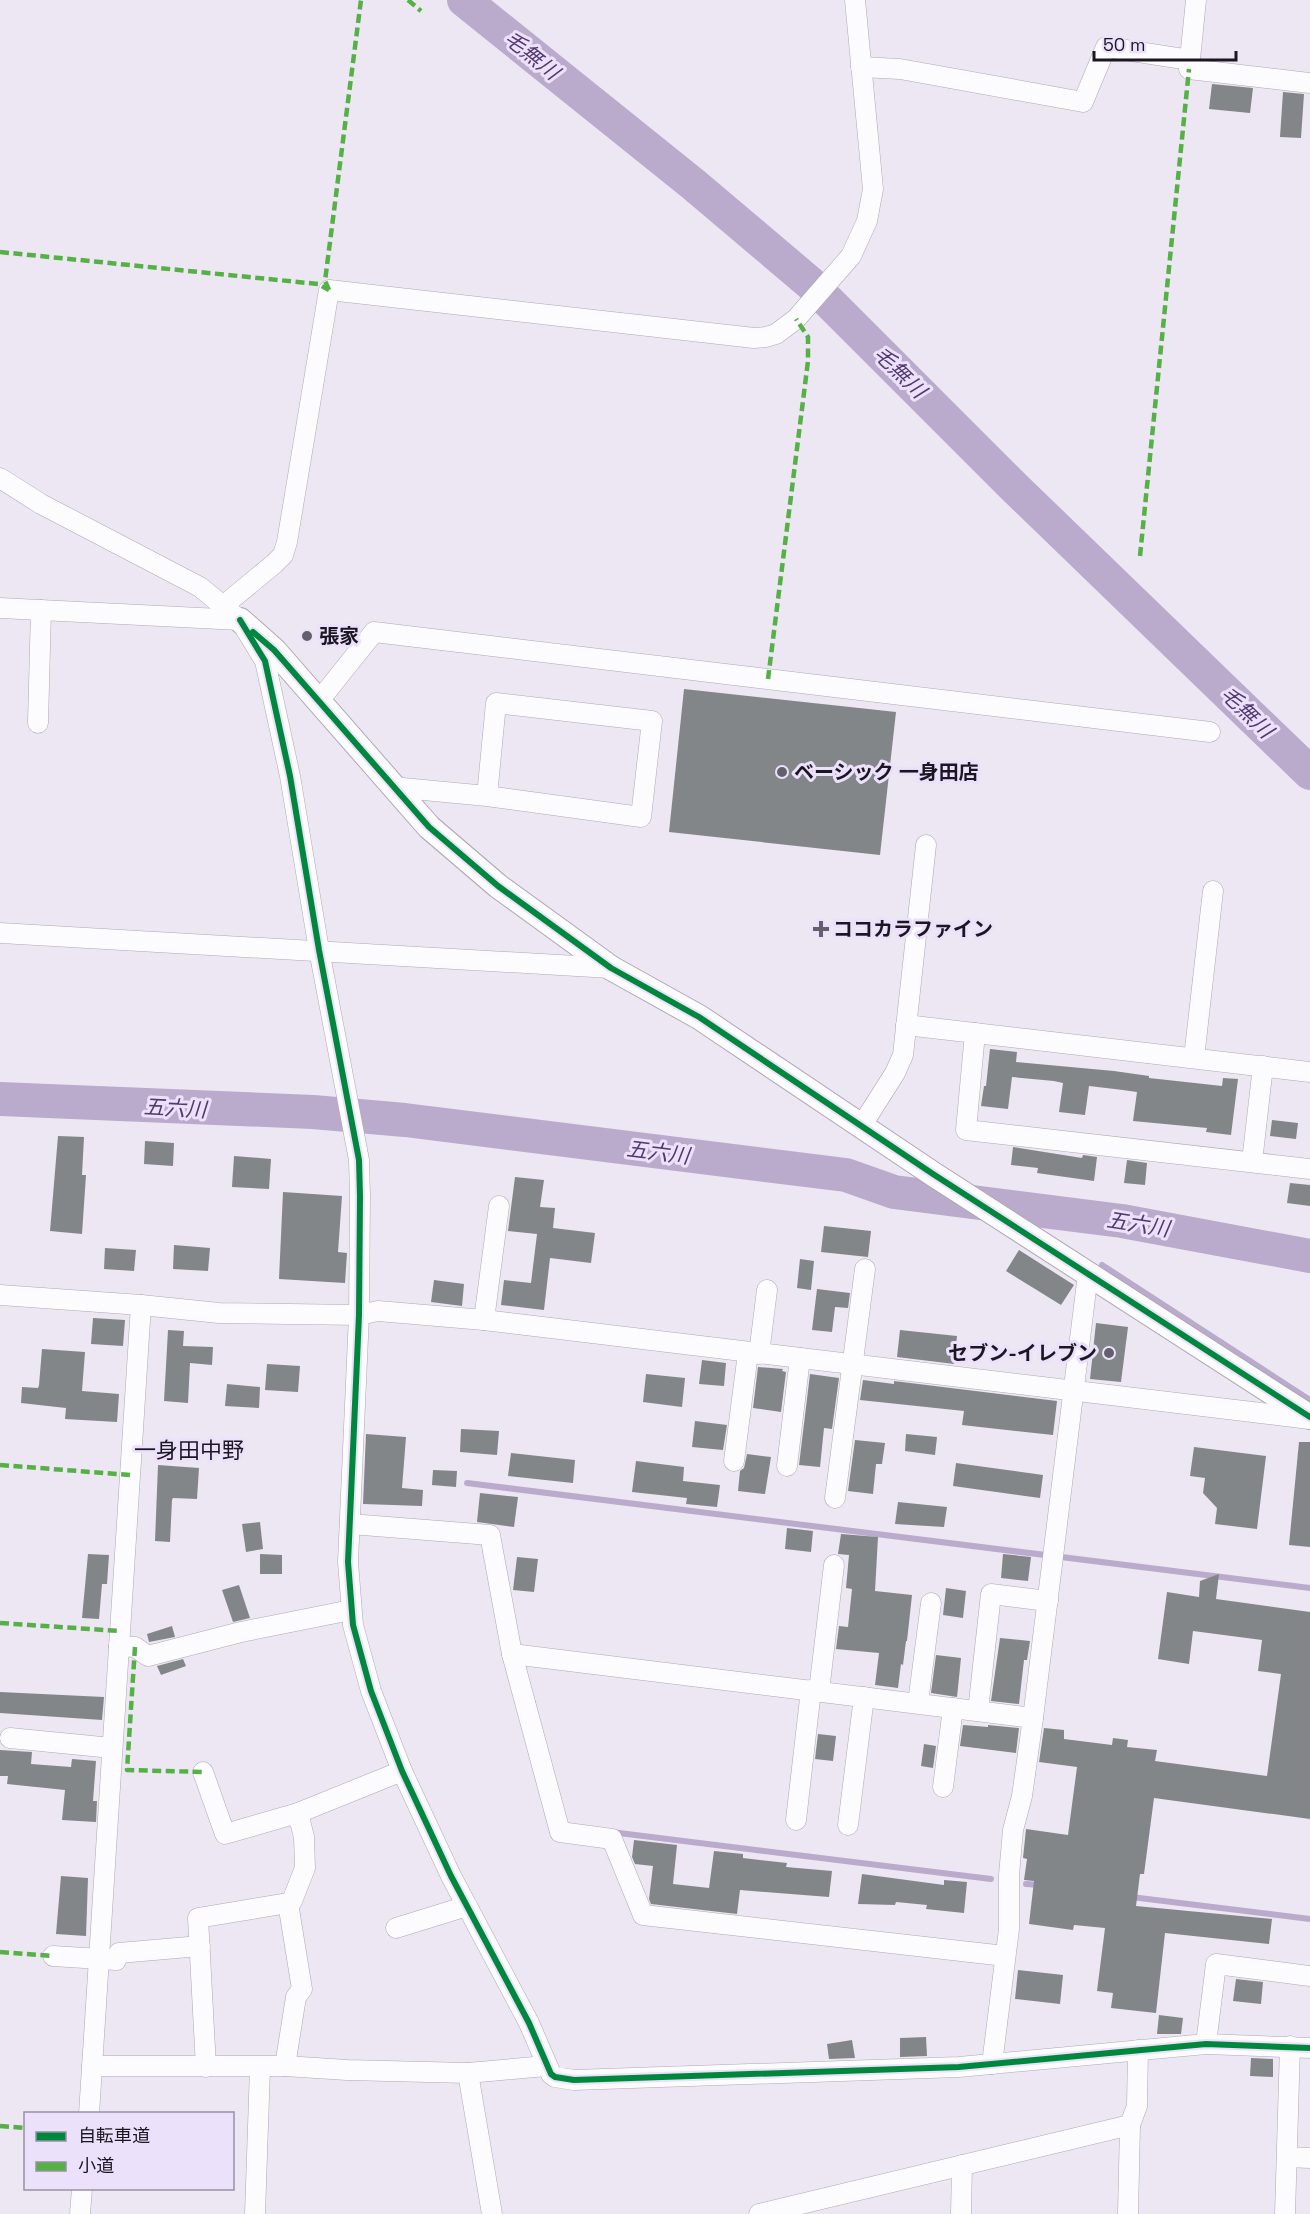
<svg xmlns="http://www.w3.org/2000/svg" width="1310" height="2214" viewBox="0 0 1310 2214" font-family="'Space Grotesk','Noto Sans JP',sans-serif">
  <rect width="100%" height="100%" fill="#ede7f4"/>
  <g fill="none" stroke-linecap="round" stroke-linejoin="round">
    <g stroke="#baaacc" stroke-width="6">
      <polyline points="1102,1265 1310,1400"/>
      <polyline points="467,1483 1310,1588"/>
      <polyline points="611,1832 991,1879"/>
      <polyline points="1026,1884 1040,1885"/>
      <polyline points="1131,1897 1310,1919"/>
    </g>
    <g stroke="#baaacc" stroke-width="34">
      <polyline points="464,0 693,184 810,283 1015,488 1310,773"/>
      <polyline points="0,1099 313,1112 405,1120 846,1175 894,1192 1122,1221 1310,1256"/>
    </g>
  </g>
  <g fill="#828689">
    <polygon points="1212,84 1253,88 1250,113 1209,109"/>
    <polygon points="1283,92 1304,94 1301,138 1280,137"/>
    <polygon points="684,689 896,712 880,855 669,832"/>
    <polygon points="990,1049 1017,1052 1016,1062 1114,1071 1149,1076 1149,1078 1222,1086 1223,1078 1238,1079 1231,1135 1206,1132 1207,1128 1133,1121 1137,1092 1123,1090 1089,1086 1085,1115 1059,1112 1063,1083 1054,1081 1012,1077 1008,1109 981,1106 984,1086 986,1086"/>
    <polygon points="1272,1120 1298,1123 1296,1139 1270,1136"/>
    <polygon points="58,1136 84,1137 82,1175 86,1175 82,1234 50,1231"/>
    <polygon points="145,1141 174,1143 173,1166 144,1164"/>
    <polygon points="1013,1147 1082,1158 1083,1155 1097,1157 1094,1181 1037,1173 1038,1168 1011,1165"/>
    <polygon points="234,1156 271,1159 269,1189 232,1187"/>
    <polygon points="1127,1160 1147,1163 1145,1185 1124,1183"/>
    <polygon points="515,1177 544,1180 540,1207 555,1208 553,1228 595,1233 591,1263 550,1258 544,1310 501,1305 504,1280 531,1283 537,1234 508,1231"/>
    <polygon points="1290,1183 1310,1185 1310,1206 1287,1203"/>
    <polygon points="283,1192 342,1196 338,1252 347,1253 345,1283 279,1279"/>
    <polygon points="824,1226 871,1231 868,1257 821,1252"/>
    <polygon points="174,1245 210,1248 208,1271 173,1269"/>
    <polygon points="105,1248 136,1250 134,1271 104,1269"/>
    <polygon points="1019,1250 1074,1285 1061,1305 1006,1271"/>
    <polygon points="800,1259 814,1261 811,1290 797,1288"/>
    <polygon points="434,1280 464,1284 462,1306 431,1302"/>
    <polygon points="817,1289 850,1293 848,1308 835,1307 832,1332 812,1330"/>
    <polygon points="93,1318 125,1320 123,1346 91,1344"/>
    <polygon points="1096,1323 1128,1327 1121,1382 1090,1379"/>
    <polygon points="168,1330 184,1331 183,1346 213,1347 212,1365 190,1363 188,1403 164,1401"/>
    <polygon points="900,1330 957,1336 954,1364 897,1357"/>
    <polygon points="42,1349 85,1352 82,1391 119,1394 117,1422 65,1419 66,1408 21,1403 22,1387 38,1388 39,1385"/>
    <polygon points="702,1360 726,1363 724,1386 699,1384"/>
    <polygon points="267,1364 300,1366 298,1392 265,1390"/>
    <polygon points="758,1367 783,1369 782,1371 786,1372 781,1412 753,1408"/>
    <polygon points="646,1374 685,1378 682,1407 643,1402"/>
    <polygon points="810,1374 839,1378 832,1429 824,1428 820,1467 799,1465"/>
    <polygon points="863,1380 894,1384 894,1381 1057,1401 1053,1435 962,1425 964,1411 860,1400"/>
    <polygon points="227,1384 260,1387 259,1408 225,1406"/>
    <polygon points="695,1421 727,1425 723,1450 692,1447"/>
    <polygon points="461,1429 499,1431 497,1455 460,1452"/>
    <polygon points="366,1434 406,1437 402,1488 423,1490 422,1506 363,1504"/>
    <polygon points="906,1434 937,1437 935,1455 905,1451"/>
    <polygon points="855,1440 885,1443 882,1464 876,1464 873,1494 848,1491"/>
    <polygon points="1299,1442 1310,1442 1310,1547 1289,1545"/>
    <polygon points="1194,1447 1266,1456 1257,1529 1215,1524 1217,1508 1203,1493 1205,1478 1190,1476"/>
    <polygon points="511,1453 575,1460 573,1483 508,1476"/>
    <polygon points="747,1454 771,1457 765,1494 738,1491 740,1471 744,1468"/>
    <polygon points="636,1461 684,1467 683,1481 720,1485 717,1507 686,1504 687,1498 632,1492"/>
    <polygon points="956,1463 1043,1475 1040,1498 953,1486"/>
    <polygon points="158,1465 199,1468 197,1499 173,1498 172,1500 170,1542 155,1541"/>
    <polygon points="433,1470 457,1471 456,1487 432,1485"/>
    <polygon points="480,1493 518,1497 514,1527 477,1522"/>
    <polygon points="898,1502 947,1507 944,1527 895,1524"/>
    <polygon points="260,1522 263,1549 246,1552 242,1524"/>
    <polygon points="787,1528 813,1531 811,1552 785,1549"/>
    <polygon points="841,1534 878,1537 875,1591 912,1595 907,1641 906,1641 903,1665 901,1664 898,1688 875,1685 879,1653 836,1649 839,1626 848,1627 852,1589 846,1588 849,1555 838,1554"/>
    <polygon points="88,1554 109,1555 107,1584 102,1584 99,1619 82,1618"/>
    <polygon points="260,1554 282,1555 282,1574 260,1574"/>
    <polygon points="1003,1554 1031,1557 1028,1581 1001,1578"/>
    <polygon points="517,1557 538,1559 534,1592 513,1590"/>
    <polygon points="1219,1574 1216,1599 1310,1612 1310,1819 1154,1798 1144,1874 1140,1874 1136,1906 1272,1919 1269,1944 1165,1933 1156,2013 1111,2008 1113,1993 1097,1991 1105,1928 1074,1925 1073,1930 1029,1924 1034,1881 1024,1880 1027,1859 1023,1858 1026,1829 1068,1835 1077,1767 1039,1762 1044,1728 1064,1730 1064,1739 1112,1745 1113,1738 1128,1740 1127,1747 1157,1750 1155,1761 1267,1776 1281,1674 1258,1671 1262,1640 1193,1631 1189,1664 1158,1659 1167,1592 1199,1597 1200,1581"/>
    <polygon points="239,1585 250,1618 233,1622 222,1590"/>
    <polygon points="946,1588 966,1591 963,1618 943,1615"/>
    <polygon points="172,1626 175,1637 149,1642 147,1634"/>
    <polygon points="1000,1638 1030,1641 1027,1660 1024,1660 1019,1704 991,1701"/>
    <polygon points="936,1655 961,1658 957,1697 931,1693"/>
    <polygon points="183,1659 186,1666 161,1675 157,1666"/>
    <polygon points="0,1692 104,1697 102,1720 0,1713"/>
    <polygon points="963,1725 988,1727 988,1725 1019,1728 1016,1753 960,1746"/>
    <polygon points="818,1734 836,1736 833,1761 815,1759"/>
    <polygon points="924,1744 936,1746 933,1768 921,1766"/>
    <polygon points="0,1750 32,1752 31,1764 71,1767 72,1759 96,1761 93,1801 97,1801 96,1822 62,1820 65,1790 7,1784 8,1776 0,1776"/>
    <polygon points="634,1840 677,1845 673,1884 709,1888 714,1851 743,1854 743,1858 787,1863 786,1867 832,1871 829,1897 740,1890 737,1914 651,1904 649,1899 653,1866 635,1864 632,1857"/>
    <polygon points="862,1874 944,1885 944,1880 967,1882 964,1913 926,1909 927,1905 896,1902 895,1905 858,1904"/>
    <polygon points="61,1876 88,1878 86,1936 56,1934"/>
    <polygon points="1018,1970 1063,1975 1060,2004 1015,1999"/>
    <polygon points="1236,1979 1263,1982 1261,2004 1233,2001"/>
    <polygon points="1159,2015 1183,2018 1181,2034 1157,2034"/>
    <polygon points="926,2037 927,2056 900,2057 900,2038"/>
    <polygon points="852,2040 855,2058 829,2059 827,2044"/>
    <polygon points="1251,2058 1273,2059 1273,2077 1250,2076"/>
  </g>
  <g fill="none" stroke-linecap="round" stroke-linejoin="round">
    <defs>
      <g id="minor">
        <polyline points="1196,0 1189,69 1310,83"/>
        <polyline points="861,67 900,69 1083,102 1106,47 1190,60"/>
        <polyline points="0,478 41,504 200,587 240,620 265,661 290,776 319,950 359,1160 360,1196 359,1315 348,1562 353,1625 371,1691 402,1771 451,1876 529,2023 551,2074 555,2077 574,2080 959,2067 1206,2044 1310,2048"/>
        <polyline points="223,606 274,564 283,555 287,542 329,290 754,338 766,337 776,334 796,319 851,256 867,221 873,189 855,0"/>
        <polyline points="0,608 240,620"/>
        <polyline points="318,702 374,632 1210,732"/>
        <polyline points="38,723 41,610"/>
        <polyline points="392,787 487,796 641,817 652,721 496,703 487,796"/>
        <polyline points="0,933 611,968"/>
        <polyline points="906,1025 1310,1072"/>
        <polyline points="975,1033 966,1130 1310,1169"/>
        <polyline points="1194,1058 1213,891"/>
        <polyline points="862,1125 895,1073 903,1055 926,845"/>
        <polyline points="1252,1162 1263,1066"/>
        <polyline points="0,1295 141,1305 219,1313 359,1315 378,1311 484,1320 1310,1419"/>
        <polyline points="484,1320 499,1206"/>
        <polyline points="759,1354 767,1290"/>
        <polyline points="734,1461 748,1353"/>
        <polyline points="787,1466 800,1358"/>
        <polyline points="835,1498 865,1269"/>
        <polyline points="350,1524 490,1535 512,1654 1033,1718"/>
        <polyline points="119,1646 135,1647 148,1656 241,1632 351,1610"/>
        <polyline points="512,1654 560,1832 612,1839 643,1915 1005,1956"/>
        <polyline points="819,1691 834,1565"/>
        <polyline points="918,1703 931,1603"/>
        <polyline points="978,1711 991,1594 1048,1601"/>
        <polyline points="10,1738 112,1748"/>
        <polyline points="203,1772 225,1834 298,1813"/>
        <polyline points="943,1787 953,1708"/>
        <polyline points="796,1820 811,1690"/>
        <polyline points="848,1825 864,1697"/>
        <polyline points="288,1903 292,1901 305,1868 304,1837 298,1813 402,1771"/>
        <polyline points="396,1928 467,1906"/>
        <polyline points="53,1956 116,1960 119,1953 200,1946"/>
        <polyline points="1206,2044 1216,1964 1310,1976"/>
        <polyline points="992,2064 1009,1929 1009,1875 1013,1830 1022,1796 1033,1718 1088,1274"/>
        <polyline points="92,2066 285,2066 347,2070 468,2073 546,2066"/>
        <polyline points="206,2067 198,1918 288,1903 302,1989 296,1997 285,2066"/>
        <polyline points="468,2073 492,2214"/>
        <polyline points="89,2114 141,1305"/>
        <polyline points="1287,2157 1310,2158"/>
        <polyline points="80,2214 82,2188"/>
        <polyline points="255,2214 260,2068"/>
        <polyline points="759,2214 1130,2125 1137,2106 1138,2050"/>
        <polyline points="961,2214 962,2165"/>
        <polyline points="1128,2214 1130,2125"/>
        <polyline points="1285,2214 1290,2046"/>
      </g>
      <polyline id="tertiary" points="240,620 274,650 429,827 498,886 611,968 699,1017 933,1174 1310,1417"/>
    </defs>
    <use href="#minor" stroke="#aea8b4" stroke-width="21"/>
    <use href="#tertiary" stroke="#aea8b4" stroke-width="26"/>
    <use href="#minor" stroke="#fcfbfd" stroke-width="20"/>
    <use href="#tertiary" stroke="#fcfbfd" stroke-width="24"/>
    <g stroke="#55b145" stroke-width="4.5" stroke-dasharray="9 4.5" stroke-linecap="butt">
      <polyline points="408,0 421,11"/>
      <polyline points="0,252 318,284 329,290"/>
      <polyline points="329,290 325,281 361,0"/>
      <polyline points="1140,556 1189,69"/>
      <polyline points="768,679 808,361 808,337 796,319"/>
      <polyline points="0,1465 130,1475"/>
      <polyline points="0,1623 120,1631"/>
      <polyline points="135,1647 127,1770 203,1772"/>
      <polyline points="0,1952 53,1956"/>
      <polyline points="0,2126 26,2128"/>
    </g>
    <defs>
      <g id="cycleway">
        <polyline points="240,620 265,661 290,776 319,950 359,1160 360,1196 359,1315 348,1562 353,1625 371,1691 402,1771 451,1876 529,2023 551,2074 555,2077 574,2080 959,2067 1206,2044 1310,2048"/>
        <polyline points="253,632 274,650 429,827 498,886 611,968 699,1017 933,1174 1310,1417"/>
      </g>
    </defs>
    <use href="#cycleway" stroke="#ece1fa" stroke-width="10"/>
    <use href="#cycleway" stroke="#00873e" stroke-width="6"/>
  </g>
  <g fill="#645f6c" stroke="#ece1fa" stroke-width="2">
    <circle cx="307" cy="636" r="6"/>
    <circle cx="782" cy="772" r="6"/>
    <path d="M818 920h6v6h6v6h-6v6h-6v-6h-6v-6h6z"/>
    <circle cx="1109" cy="1353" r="6"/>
  </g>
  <g text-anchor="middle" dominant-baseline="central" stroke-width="6" stroke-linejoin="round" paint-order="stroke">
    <g font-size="20" font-weight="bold" fill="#1b1622" stroke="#ece1fa" text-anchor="start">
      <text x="319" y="636">張家</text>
      <text x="794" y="772">ベーシック 一身田店</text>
      <text x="833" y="929">ココカラファイン</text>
      <text x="1097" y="1353" text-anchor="end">セブン-イレブン</text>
    </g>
    <g font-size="21" font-style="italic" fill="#543870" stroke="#ece1fa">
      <text transform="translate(532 55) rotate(39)">毛無川</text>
      <text transform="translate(900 372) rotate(44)">毛無川</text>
      <text transform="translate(1247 712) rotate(44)">毛無川</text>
      <text transform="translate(175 1108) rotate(3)">五六川</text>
      <text transform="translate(658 1152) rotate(7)">五六川</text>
      <text transform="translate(1138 1224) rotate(9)">五六川</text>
    </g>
    <g font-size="22" fill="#1b1622" stroke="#ece1fa">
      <text x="189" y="1450">一身田中野</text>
    </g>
  </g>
  <rect x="24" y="2112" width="210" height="78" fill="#ece1fa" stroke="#9890a4" stroke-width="1.5"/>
  <rect x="36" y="2132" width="30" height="9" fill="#00873e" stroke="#9890a4" stroke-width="1.5"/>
  <text x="78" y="2142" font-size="18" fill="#1b1622">自転車道</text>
  <rect x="36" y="2162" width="30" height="9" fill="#55b145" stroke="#9890a4" stroke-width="1.5"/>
  <text x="78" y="2172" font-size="18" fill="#1b1622">小道</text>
  <path d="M1094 51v9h142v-9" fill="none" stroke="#1b1622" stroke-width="3"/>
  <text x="1103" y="51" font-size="18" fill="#1b1622" stroke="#ece1fa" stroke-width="4.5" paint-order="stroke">50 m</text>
</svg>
